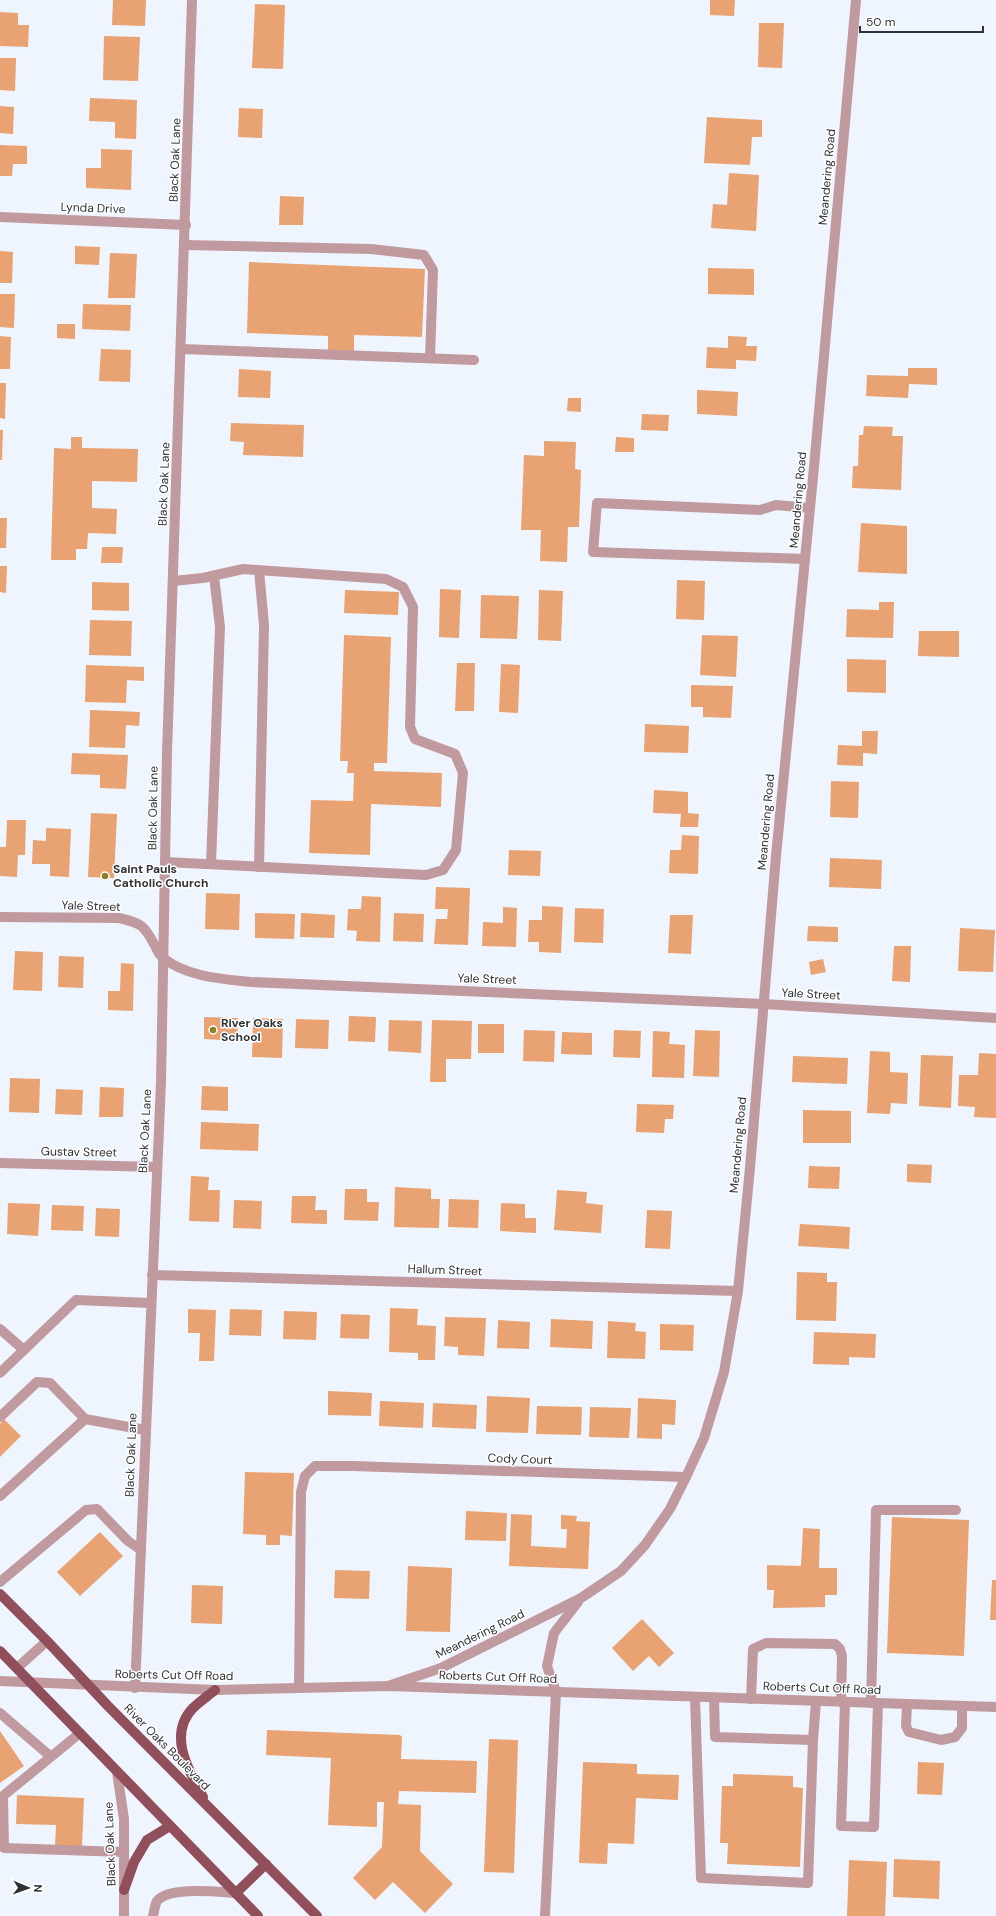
<svg xmlns="http://www.w3.org/2000/svg" width="996" height="1916" viewBox="0 0 996 1916" font-family="'DM Sans',sans-serif">
  <rect width="100%" height="100%" fill="#eef5fe"/>
  <g fill="#e9a272">
    <polygon points="113,0 146,0 145,26 112,25"/>
    <polygon points="710,0 735,0 734,16 710,15"/>
    <polygon points="255,4 285,5 283,69 252,68"/>
    <polygon points="0,12 18,13 18,25 29,25 28,47 0,46"/>
    <polygon points="759,23 784,23 782,68 758,67"/>
    <polygon points="104,36 140,37 138,81 103,80"/>
    <polygon points="0,58 16,58 15,91 0,90"/>
    <polygon points="90,98 137,100 136,139 115,138 115,122 89,121"/>
    <polygon points="0,106 14,107 13,134 0,133"/>
    <polygon points="239,108 263,109 262,138 238,137"/>
    <polygon points="707,117 762,120 762,137 752,137 750,165 704,163"/>
    <polygon points="0,145 27,146 27,164 13,164 12,176 0,176"/>
    <polygon points="101,149 132,150 131,190 86,188 86,168 101,168"/>
    <polygon points="729,173 759,175 756,231 711,228 713,204 727,205"/>
    <polygon points="280,196 304,197 303,225 279,225"/>
    <polygon points="75,246 100,247 99,265 75,264"/>
    <polygon points="0,251 13,252 12,283 0,283"/>
    <polygon points="110,253 137,254 135,298 108,298"/>
    <polygon points="249,262 425,269 422,337 354,335 354,352 328,351 328,336 247,333"/>
    <polygon points="708,268 754,269 754,295 708,294"/>
    <polygon points="0,294 15,294 14,328 0,327"/>
    <polygon points="83,304 131,305 130,331 82,329"/>
    <polygon points="57,324 75,324 75,339 57,338"/>
    <polygon points="0,336 11,337 10,369 0,369"/>
    <polygon points="728,336 747,337 746,346 757,346 756,361 736,360 736,369 706,368 707,347 728,348"/>
    <polygon points="101,349 131,350 130,382 99,381"/>
    <polygon points="908,368 937,368 937,385 909,384 908,398 866,396 867,375 908,376"/>
    <polygon points="239,369 271,371 270,398 238,397"/>
    <polygon points="0,383 6,383 5,419 0,418"/>
    <polygon points="697,390 738,392 737,416 697,414"/>
    <polygon points="568,398 581,398 581,412 567,411"/>
    <polygon points="642,414 669,415 668,431 641,430"/>
    <polygon points="231,423 304,425 303,457 243,455 244,442 230,441"/>
    <polygon points="864,426 893,427 892,436 903,436 901,490 852,488 853,466 858,466 859,435 863,435"/>
    <polygon points="0,430 3,430 2,460 0,460"/>
    <polygon points="71,437 82,437 82,448 138,449 137,482 92,481 92,508 117,509 116,534 88,533 87,549 76,549 76,560 51,560 54,448 71,449"/>
    <polygon points="616,437 634,438 634,452 615,452"/>
    <polygon points="544,441 576,442 575,469 581,470 579,527 568,527 567,562 540,561 541,530 521,530 524,455 544,456"/>
    <polygon points="0,518 7,518 6,548 0,548"/>
    <polygon points="861,523 907,526 907,574 858,572"/>
    <polygon points="102,547 123,547 122,563 101,563"/>
    <polygon points="0,566 7,566 6,593 0,592"/>
    <polygon points="677,580 705,581 704,620 676,619"/>
    <polygon points="92,582 129,583 129,611 92,610"/>
    <polygon points="440,589 461,590 459,638 439,637"/>
    <polygon points="345,590 399,592 398,615 344,613"/>
    <polygon points="539,590 563,591 561,641 538,640"/>
    <polygon points="481,595 519,596 517,639 480,638"/>
    <polygon points="879,602 894,602 893,638 846,637 847,609 879,610"/>
    <polygon points="90,620 132,621 131,656 89,655"/>
    <polygon points="919,631 959,631 959,657 918,656"/>
    <polygon points="344,635 391,637 387,763 374,763 374,771 442,773 441,807 371,804 370,855 309,853 311,800 353,801 354,773 347,773 348,761 340,761"/>
    <polygon points="702,635 738,636 736,677 700,675"/>
    <polygon points="847,659 886,660 886,693 847,692"/>
    <polygon points="457,663 475,663 474,711 455,711"/>
    <polygon points="501,664 520,665 518,713 499,712"/>
    <polygon points="86,665 144,667 144,681 127,680 126,703 85,702"/>
    <polygon points="691,685 733,686 731,718 703,717 703,707 691,707"/>
    <polygon points="90,710 140,712 139,726 126,725 125,748 89,747"/>
    <polygon points="645,724 689,726 688,753 644,752"/>
    <polygon points="862,731 878,731 877,754 863,753 863,766 837,765 838,745 862,746"/>
    <polygon points="72,753 128,755 126,789 100,788 100,775 71,774"/>
    <polygon points="831,781 859,782 858,818 830,817"/>
    <polygon points="654,790 688,792 688,813 699,814 698,827 680,827 681,814 653,813"/>
    <polygon points="91,813 117,814 114,878 88,877"/>
    <polygon points="7,820 26,820 25,855 18,855 17,877 0,876 0,847 6,847"/>
    <polygon points="46,828 71,829 69,877 50,876 50,864 32,864 33,840 46,841"/>
    <polygon points="682,835 699,836 698,874 669,873 670,850 681,850"/>
    <polygon points="509,850 541,851 540,876 508,875"/>
    <polygon points="830,858 882,860 881,889 829,887"/>
    <polygon points="436,887 470,888 468,945 434,944 436,919 447,919 448,909 435,909"/>
    <polygon points="206,893 240,894 239,930 205,929"/>
    <polygon points="362,896 381,897 380,942 356,941 357,931 347,930 348,909 361,909"/>
    <polygon points="542,906 563,907 561,953 539,952 539,942 528,942 529,920 542,920"/>
    <polygon points="503,907 517,908 516,947 482,946 483,922 503,923"/>
    <polygon points="575,908 604,909 603,943 574,942"/>
    <polygon points="255,913 295,914 294,939 255,938"/>
    <polygon points="301,913 335,915 334,938 300,937"/>
    <polygon points="394,913 424,914 423,942 393,941"/>
    <polygon points="670,915 693,915 691,954 668,953"/>
    <polygon points="808,926 838,927 838,942 807,941"/>
    <polygon points="960,928 995,930 993,972 958,971"/>
    <polygon points="894,946 911,946 910,982 892,981"/>
    <polygon points="15,951 43,952 42,991 13,990"/>
    <polygon points="59,956 84,957 83,988 58,987"/>
    <polygon points="823,959 826,972 811,975 809,962"/>
    <polygon points="121,963 134,964 133,1011 108,1010 108,991 120,991"/>
    <polygon points="349,1016 376,1017 375,1042 348,1041"/>
    <polygon points="204,1017 238,1018 237,1041 204,1039"/>
    <polygon points="253,1018 283,1019 282,1058 252,1057"/>
    <polygon points="296,1019 329,1020 328,1049 295,1048"/>
    <polygon points="389,1020 422,1021 421,1053 388,1051"/>
    <polygon points="432,1020 472,1021 471,1059 446,1059 446,1082 430,1082"/>
    <rect x="478" y="1024" width="26" height="29"/>
    <polygon points="524,1030 555,1031 554,1062 523,1061"/>
    <polygon points="614,1030 641,1031 640,1058 613,1057"/>
    <polygon points="695,1030 720,1031 719,1077 693,1076"/>
    <polygon points="653,1031 670,1032 669,1044 685,1045 684,1078 652,1077"/>
    <polygon points="562,1032 592,1033 592,1055 561,1054"/>
    <polygon points="870,1051 890,1052 890,1072 908,1073 907,1104 891,1103 890,1114 867,1113"/>
    <polygon points="979,1053 996,1054 996,1118 974,1117 975,1107 958,1106 959,1075 978,1075"/>
    <polygon points="921,1055 953,1056 951,1108 919,1106"/>
    <polygon points="793,1056 848,1058 847,1084 792,1082"/>
    <polygon points="10,1078 40,1079 39,1113 9,1112"/>
    <polygon points="202,1086 228,1087 228,1111 201,1110"/>
    <polygon points="100,1087 124,1088 123,1117 99,1117"/>
    <polygon points="56,1089 83,1090 82,1115 55,1114"/>
    <polygon points="637,1104 674,1105 673,1119 665,1119 664,1133 636,1132"/>
    <polygon points="803,1110 851,1111 851,1143 803,1143"/>
    <polygon points="201,1122 259,1124 258,1151 200,1149"/>
    <polygon points="907,1164 932,1165 931,1183 907,1182"/>
    <polygon points="809,1166 840,1167 839,1189 808,1188"/>
    <polygon points="191,1176 209,1177 208,1190 220,1190 219,1222 189,1221"/>
    <polygon points="395,1187 431,1189 431,1199 440,1199 439,1228 394,1227"/>
    <polygon points="345,1189 367,1189 367,1202 379,1202 378,1221 344,1220"/>
    <polygon points="557,1190 587,1192 586,1203 603,1205 601,1233 554,1230"/>
    <polygon points="292,1196 316,1196 315,1210 327,1210 327,1224 291,1223"/>
    <polygon points="449,1199 479,1200 478,1228 448,1227"/>
    <polygon points="234,1200 262,1201 261,1229 233,1228"/>
    <polygon points="8,1203 40,1204 38,1236 7,1234"/>
    <polygon points="501,1203 525,1204 525,1218 536,1218 536,1233 500,1231"/>
    <polygon points="52,1205 84,1206 83,1231 51,1230"/>
    <polygon points="96,1208 120,1209 119,1237 95,1236"/>
    <polygon points="647,1210 672,1211 670,1249 645,1248"/>
    <polygon points="800,1224 850,1227 849,1249 798,1246"/>
    <polygon points="797,1272 827,1273 827,1282 837,1282 836,1321 796,1320"/>
    <polygon points="390,1308 418,1309 417,1325 436,1326 435,1360 418,1360 418,1353 389,1352"/>
    <polygon points="188,1309 216,1310 214,1361 199,1361 200,1333 188,1333"/>
    <polygon points="230,1309 262,1310 261,1336 229,1335"/>
    <polygon points="284,1311 317,1312 316,1340 283,1339"/>
    <polygon points="341,1314 370,1315 369,1339 340,1338"/>
    <polygon points="445,1317 486,1318 484,1356 458,1355 458,1347 444,1346"/>
    <polygon points="551,1319 593,1321 592,1349 550,1347"/>
    <polygon points="498,1320 530,1322 529,1349 497,1348"/>
    <polygon points="608,1321 636,1323 635,1331 646,1332 645,1359 607,1358"/>
    <polygon points="660,1324 694,1325 693,1351 660,1350"/>
    <polygon points="814,1332 876,1334 875,1358 849,1357 849,1365 813,1364"/>
    <polygon points="328,1391 372,1393 371,1416 328,1415"/>
    <polygon points="487,1396 530,1398 528,1433 486,1432"/>
    <polygon points="638,1398 676,1400 675,1425 662,1424 662,1439 637,1438"/>
    <polygon points="380,1401 424,1403 423,1428 379,1426"/>
    <polygon points="433,1403 477,1405 476,1429 432,1427"/>
    <polygon points="537,1406 582,1407 581,1435 536,1434"/>
    <polygon points="590,1407 631,1408 629,1438 589,1437"/>
    <polygon points="4,1419 21,1436 0,1457 0,1424"/>
    <polygon points="245,1472 294,1473 292,1536 280,1535 280,1545 266,1545 266,1535 243,1534"/>
    <polygon points="466,1511 507,1513 506,1541 465,1540"/>
    <polygon points="511,1514 532,1515 531,1546 566,1548 567,1529 561,1529 561,1515 577,1516 576,1521 590,1522 588,1569 509,1566"/>
    <polygon points="892,1517 969,1520 964,1656 887,1653"/>
    <polygon points="803,1528 820,1529 819,1568 837,1568 837,1595 825,1595 825,1607 773,1608 774,1590 767,1590 767,1565 801,1566"/>
    <polygon points="100,1532 123,1556 80,1596 57,1572"/>
    <polygon points="408,1566 452,1568 450,1632 406,1631"/>
    <polygon points="335,1570 370,1571 369,1599 334,1598"/>
    <polygon points="992,1580 996,1580 996,1620 990,1620"/>
    <polygon points="192,1585 223,1586 222,1624 191,1623"/>
    <polygon points="642,1619 674,1653 659,1667 649,1656 633,1671 612,1648"/>
    <polygon points="267,1730 400,1735 402,1737 401,1759 477,1761 476,1793 399,1791 398,1804 421,1805 420,1851 453,1884 425,1913 393,1882 375,1900 353,1878 382,1847 384,1802 377,1802 377,1827 328,1825 331,1758 266,1755"/>
    <polygon points="0,1731 24,1766 0,1783"/>
    <polygon points="489,1739 518,1740 514,1873 484,1872"/>
    <polygon points="583,1762 637,1764 637,1774 679,1775 678,1800 636,1798 634,1844 608,1843 607,1864 579,1863"/>
    <polygon points="918,1762 944,1763 942,1795 917,1794"/>
    <polygon points="733,1774 793,1776 793,1787 803,1788 800,1867 727,1864 728,1843 720,1843 722,1786 733,1786"/>
    <polygon points="17,1795 84,1798 82,1847 55,1846 56,1825 16,1824"/>
    <polygon points="894,1859 940,1861 939,1899 893,1897"/>
    <polygon points="849,1860 887,1862 885,1916 847,1916"/>
  </g>
  <g fill="none" stroke-linecap="round" stroke-linejoin="round">
    <g stroke="#c19aa0" stroke-width="10">
      <polyline points="0,217 186,225"/>
      <polyline points="185,245 371,249 424,255 433,270 430,358"/>
      <polyline points="181,349 474,360"/>
      <polyline points="805,559 593,552 597,503 760,510 776,505 810,508"/>
      <polyline points="259,570 264,625 259,867"/>
      <polyline points="165,862 426,875 443,870 456,850 463,773 455,754 415,739 410,727 413,607 403,587 386,579 243,569 203,578 173,581"/>
      <polyline points="211,864 220,627 214,576"/>
      <path d="M0 917 119 918C141 923 144 925 154 944 157 949 158 954 162 957 186 977 222 979 251 982L764 1004 996 1018"/>
      <polyline points="0,1163 156,1167"/>
      <polyline points="152,1275 738,1291"/>
      <polyline points="0,1329 24,1350"/>
      <polyline points="0,1373 76,1300 150,1303"/>
      <polyline points="0,1417 37,1382 50,1383 85,1419"/>
      <polyline points="0,1496 85,1419 145,1430"/>
      <polyline points="0,1582 86,1510 97,1509 128,1541 141,1550"/>
      <polyline points="17,1668 47,1641"/>
      <polyline points="0,1681 215,1690 388,1686 996,1707"/>
      <polyline points="388,1686 441,1668 581,1598 621,1571 645,1545 670,1509 686,1477 704,1438 724,1372 738,1291 750,1168 776,856 814,467 856,0"/>
      <polyline points="135,1688 161,1082 167,753 192,0"/>
      <polyline points="299,1688 301,1492 305,1476 315,1466 353,1466 686,1477"/>
      <polyline points="695,1697 701,1878 808,1883 813,1740 816,1701"/>
      <polyline points="714,1698 715,1737 813,1740"/>
      <polyline points="751,1699 753,1649 766,1643 835,1644 840,1649 842,1656 841,1702"/>
      <polyline points="845,1702 841,1826 874,1827 878,1703"/>
      <polyline points="871,1703 876,1510 956,1510"/>
      <polyline points="907,1704 906,1726 909,1732 941,1740 955,1737 962,1728 962,1706"/>
      <polyline points="0,1713 50,1756"/>
      <polyline points="80,1733 3,1796 4,1848 124,1852"/>
      <polyline points="117,1772 124,1819 124,1916"/>
      <path d="M153 1916C154 1912 155 1904 157 1901 169 1886 218 1892 236 1893"/>
      <polyline points="545,1916 556,1692 547,1666 554,1633 578,1602"/>
    </g>
    <g stroke="#914e5b" stroke-width="10">
      <polyline points="0,1594 47,1641 108,1706 317,1916"/>
      <polyline points="0,1651 258,1916"/>
      <path d="M203 1797C189 1771 167 1735 193 1708 199 1702 208 1696 215 1690"/>
      <polyline points="124,1890 134,1862 147,1840 170,1826"/>
      <polyline points="236,1893 266,1864"/>
    </g>
  </g>
  <g fill="#8b8128" stroke="#fff" stroke-width="1.5">
    <circle cx="105" cy="876" r="4"/>
    <circle cx="213" cy="1030" r="4"/>
  </g>
  <g text-anchor="middle" dominant-baseline="central" stroke-width="3" stroke-linejoin="round" paint-order="stroke">
    <g font-size="12" fill="#303236" stroke="#fff">
      <text transform="translate(175 160) rotate(-88)">Black Oak Lane</text>
      <text transform="translate(827 177) rotate(-85)">Meandering Road</text>
      <text transform="translate(93 208) rotate(2)">Lynda Drive</text>
      <text transform="translate(164 484) rotate(-88)">Black Oak Lane</text>
      <text transform="translate(798 500) rotate(-85)">Meandering Road</text>
      <text transform="translate(153 808) rotate(-89)">Black Oak Lane</text>
      <text transform="translate(766 822) rotate(-85)">Meandering Road</text>
      <text transform="translate(91 906) rotate(2)">Yale Street</text>
      <text transform="translate(487 979) rotate(2)">Yale Street</text>
      <text transform="translate(811 994) rotate(3)">Yale Street</text>
      <text transform="translate(145 1131) rotate(-87)">Black Oak Lane</text>
      <text transform="translate(738 1145) rotate(-85)">Meandering Road</text>
      <text transform="translate(79 1152) rotate(1)">Gustav Street</text>
      <text transform="translate(445 1270) rotate(2)">Hallum Street</text>
      <text transform="translate(131 1455) rotate(-88)">Black Oak Lane</text>
      <text transform="translate(520 1459) rotate(2)">Cody Court</text>
      <text transform="translate(480 1634) rotate(-26)">Meandering Road</text>
      <text transform="translate(174 1675) rotate(1)">Roberts Cut Off Road</text>
      <text transform="translate(498 1677) rotate(2)">Roberts Cut Off Road</text>
      <text transform="translate(822 1688) rotate(2)">Roberts Cut Off Road</text>
      <text transform="translate(167 1747) rotate(45)">River Oaks Boulevard</text>
      <text transform="translate(110 1844) rotate(-92)">Black Oak Lane</text>
    </g>
    <g font-size="12" font-weight="bold" fill="#303236" stroke="#fff" text-anchor="start">
      <text x="113" y="869">Saint Pauls<tspan x="113" dy="14">Catholic Church</tspan></text>
      <text x="221" y="1023">River Oaks<tspan x="221" dy="14">School</tspan></text>
    </g>
  </g>
  <g transform="translate(28 1888) rotate(92)" stroke="#ffffff" stroke-width="3" paint-order="stroke">
  <path d="M0-3L7 15L0 10L-7 15Z" fill="#303236"/>
  <text y="-6" font-size="11" font-weight="bold" text-anchor="middle" fill="#303236">N</text>
  </g>
  <path d="M860 26v6h123v-6" fill="none" stroke="#303236" stroke-width="2"/>
  <text x="866" y="26" font-size="12" fill="#303236" stroke="#ffffff" stroke-width="3" paint-order="stroke">50 m</text>
</svg>
